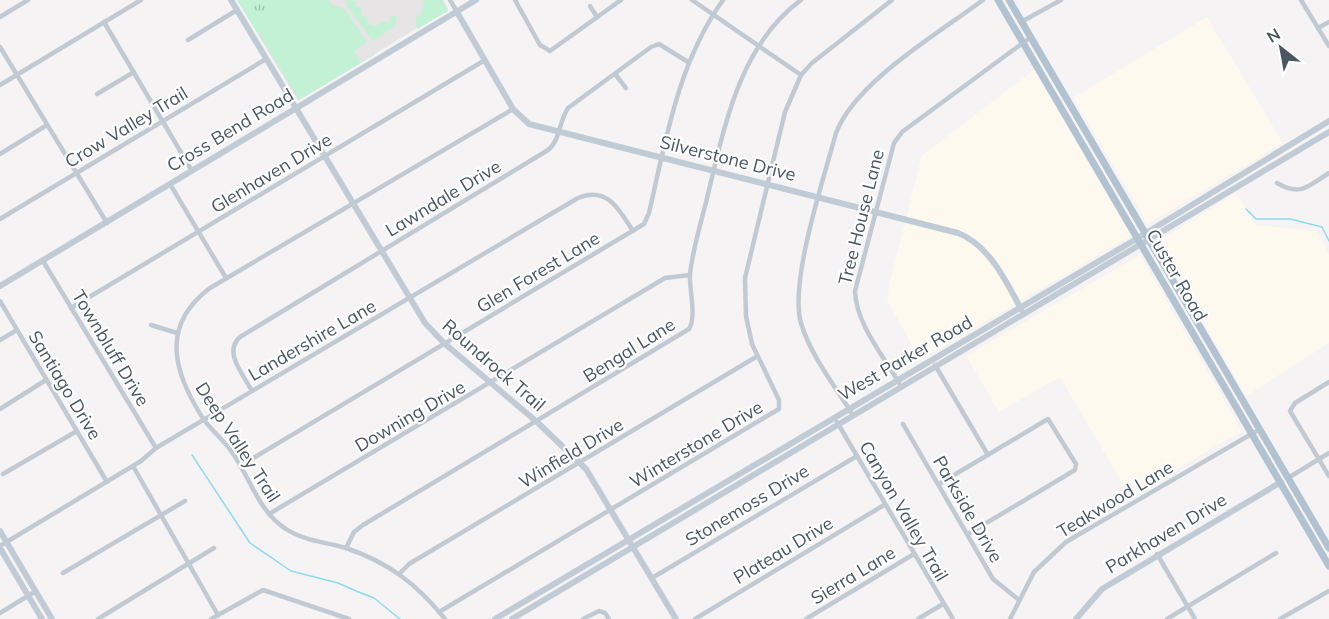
<svg xmlns="http://www.w3.org/2000/svg" width="1329" height="619" viewBox="0 0 1329 619" font-family="Mulish,sans-serif">
  <defs>
    <pattern id="park-tufts" width="24" height="20" patternUnits="userSpaceOnUse" patternTransform="scale(1.5)"><rect width="24" height="20" fill="#c3f1d5"/><path d="M3 7l-1-3M5 7V3M7 7l1-3M15 17l-1-3M17 17v-4M19 17l1-3" fill="none" stroke="#a0c6b0"/></pattern>
  </defs>
  <rect width="100%" height="100%" fill="#f5f3f3"/>
  <g fill="#fdf9ef">
    <polygon points="1207,17 1283,143 1148,224 1073,98"/>
    <polygon points="1034,70 1131,236 920,360 887,300 890,282 922,155"/>
    <polygon points="1236,193 1256,225 1316,231 1329,254 1329,343 1246,396 1157,242"/>
    <polygon points="1140,255 1242,431 1130,496 1060,377 999,412 966,356"/>
  </g>
  <polygon fill="#e6e4e5" points="300,0 443,0 448,9 298,101 254,28"/>
  <g fill="#c3f1d5">
    <polygon points="261,0 328,0 333,5 344,8 367,42 354,51 361,62 372,55 372,52 374,55 299,100 255,28"/>
    <polygon points="346,0 356,1 355,6 362,9 360,15 366,17 370,25 376,26 383,21 389,23 391,15 397,17 395,26 373,41 347,6"/>
    <polygon points="421,0 443,0 448,11 417,29 416,15 420,16 422,9 428,9 422,8 424,1"/>
  </g>
  <polygon fill="url(#park-tufts)" points="237,0 300,0 254,28"/>
  <g fill="none" stroke-linecap="round" stroke-linejoin="round">
    <g stroke="#90daee" stroke-width="1.5">
      <polyline points="1246,209 1256,219 1290,219 1322,227 1329,241"/>
      <polyline points="192,455 250,543 291,571 338,583 356,591 374,598 400,619"/>
    </g>
    <g stroke="#c1cad2" stroke-width="4.5">
      <polyline points="450,0 457,12"/>
      <polyline points="515,0 540,45 550,51 621,0"/>
      <polyline points="692,0 801,75"/>
      <polyline points="1301,0 1329,46"/>
      <polyline points="590,6 597,17"/>
      <polyline points="0,17 28,0"/>
      <polyline points="104,22 192,171"/>
      <polyline points="1021,22 1061,0"/>
      <polyline points="1318,28 1329,22"/>
      <polyline points="188,40 237,10"/>
      <polyline points="0,47 107,223"/>
      <polyline points="615,74 626,88"/>
      <polyline points="0,85 141,0"/>
      <polyline points="97,94 134,72"/>
      <polyline points="0,154 47,125"/>
      <path d="M1277 183C1301 197 1308 186 1329 173"/>
      <polyline points="170,184 226,278"/>
      <polyline points="0,219 266,59"/>
      <polyline points="43,261 156,448"/>
      <polyline points="0,301 107,482"/>
      <polyline points="71,308 485,60"/>
      <polyline points="151,325 177,333"/>
      <polyline points="0,340 17,330"/>
      <polyline points="935,365 988,455"/>
      <polyline points="1329,382 1295,403 1290,411 1329,476"/>
      <path d="M899 383C883 355 856 324 855 291L894 143 902 132 1031 37"/>
      <path d="M252 391C243 374 223 352 240 337L548 150C560 141 559 121 568 108L651 47 659 44 688 62"/>
      <polyline points="0,409 46,380"/>
      <path d="M851 412C834 385 810 354 801 323 789 282 824 178 836 133 855 82 939 33 983 0"/>
      <polyline points="837,422 953,619"/>
      <polyline points="903,424 993,579 1019,600"/>
      <polyline points="133,466 218,615"/>
      <path d="M240 466 644 224 649 213C666 139 678 63 723 0"/>
      <polyline points="3,474 77,431"/>
      <polyline points="1288,478 1329,453"/>
      <polyline points="939,484 1048,419 1076,464 1075,470 968,534"/>
      <polyline points="269,514 665,278 690,275"/>
      <path d="M0 546 141 461 156 448 578 198C607 186 619 209 633 231"/>
      <path d="M346 548 354 532 363 525 689 329C697 316 689 290 690 274 693 247 702 220 708 194 725 124 740 45 801 0"/>
      <polyline points="1157,554 1195,619"/>
      <polyline points="63,573 185,501"/>
      <polyline points="400,573 409,564 756,357"/>
      <polyline points="652,578 857,456"/>
      <polyline points="439,612 779,409 779,400 752,344 746,316 745,278 785,112 801,75 812,63 892,0"/>
      <polyline points="0,613 36,591"/>
      <polyline points="98,619 214,548"/>
      <polyline points="211,619 263,590 349,619"/>
      <path d="M445 619C418 585 388 562 346 548 326 542 304 541 286 529 260 513 250 479 234 455 226 442 213 432 204 420 174 374 159 326 210 288L513 109"/>
      <polyline points="583,619 599,611 605,613 609,619"/>
      <polyline points="695,619 884,505"/>
      <polyline points="806,619 914,554"/>
      <polyline points="918,619 943,604"/>
      <polyline points="1010,619 1034,572 1066,542 1260,429"/>
      <polyline points="1167,619 1276,553"/>
      <polyline points="1280,619 1329,591"/>
    </g>
    <g stroke="#c1cbd6" stroke-width="6">
      <polyline points="231,0 425,323 444,343 537,422 586,469 676,619"/>
      <path d="M457 12 513 109 529 124 958 233C989 245 1006 281 1021 309"/>
      <polyline points="0,286 476,0"/>
      <polyline points="0,531 52,619"/>
      <polyline points="0,548 42,619"/>
      <polyline points="495,619 1138,238 1329,121"/>
      <polyline points="512,619 1329,132"/>
      <polyline points="1076,619 1102,589 1281,482"/>
    </g>
    <g stroke="#b3c2d1" stroke-width="7">
      <polyline points="998,0 1329,566"/>
      <polyline points="1009,0 1329,548"/>
    </g>
  </g>
  <g text-anchor="middle" dominant-baseline="central" stroke-width="4.5" stroke-linejoin="round" paint-order="stroke">
    <g font-size="18" fill="#4a5661" stroke="#fff">
      <text transform="translate(126 127) rotate(-31)">Crow Valley Trail</text>
      <text transform="translate(230 130) rotate(-31)">Cross Bend Road</text>
      <text transform="translate(728 158) rotate(14)">Silverstone Drive</text>
      <text transform="translate(271 173) rotate(-31)">Glenhaven Drive</text>
      <text transform="translate(443 198) rotate(-31)">Lawndale Drive</text>
      <text transform="translate(861 217) rotate(-76)">Tree House Lane</text>
      <text transform="translate(538 272) rotate(-31)">Glen Forest Lane</text>
      <text transform="translate(1177 275) rotate(60)">Custer Road</text>
      <text transform="translate(312 340) rotate(-30)">Landershire Lane</text>
      <text transform="translate(111 348) rotate(59)">Townbluff Drive</text>
      <text transform="translate(629 350) rotate(-32)">Bengal Lane</text>
      <text transform="translate(905 358) rotate(-30)">West Parker Road</text>
      <text transform="translate(494 365) rotate(41)">Roundrock Trail</text>
      <text transform="translate(65 385) rotate(59)">Santiago Drive</text>
      <text transform="translate(410 416) rotate(-30)">Downing Drive</text>
      <text transform="translate(238 442) rotate(57)">Deep Valley Trail</text>
      <text transform="translate(696 444) rotate(-31)">Winterstone Drive</text>
      <text transform="translate(571 453) rotate(-31)">Winfield Drive</text>
      <text transform="translate(1115 499) rotate(-31)">Teakwood Lane</text>
      <text transform="translate(747 505) rotate(-31)">Stonemoss Drive</text>
      <text transform="translate(968 509) rotate(60)">Parkside Drive</text>
      <text transform="translate(904 511) rotate(60)">Canyon Valley Trail</text>
      <text transform="translate(1166 533) rotate(-31)">Parkhaven Drive</text>
      <text transform="translate(783 550) rotate(-31)">Plateau Drive</text>
      <text transform="translate(853 575) rotate(-31)">Sierra Lane</text>
    </g>
  </g>
  <g transform="translate(1281 48) rotate(329)" stroke="#ffffff" stroke-width="4.5" paint-order="stroke">
  <path d="M0-4.5L10 22L0 15L-10 22Z" fill="#4a5661"/>
  <text y="-9" font-size="16" font-weight="bold" text-anchor="middle" fill="#4a5661">N</text>
  </g>
</svg>
